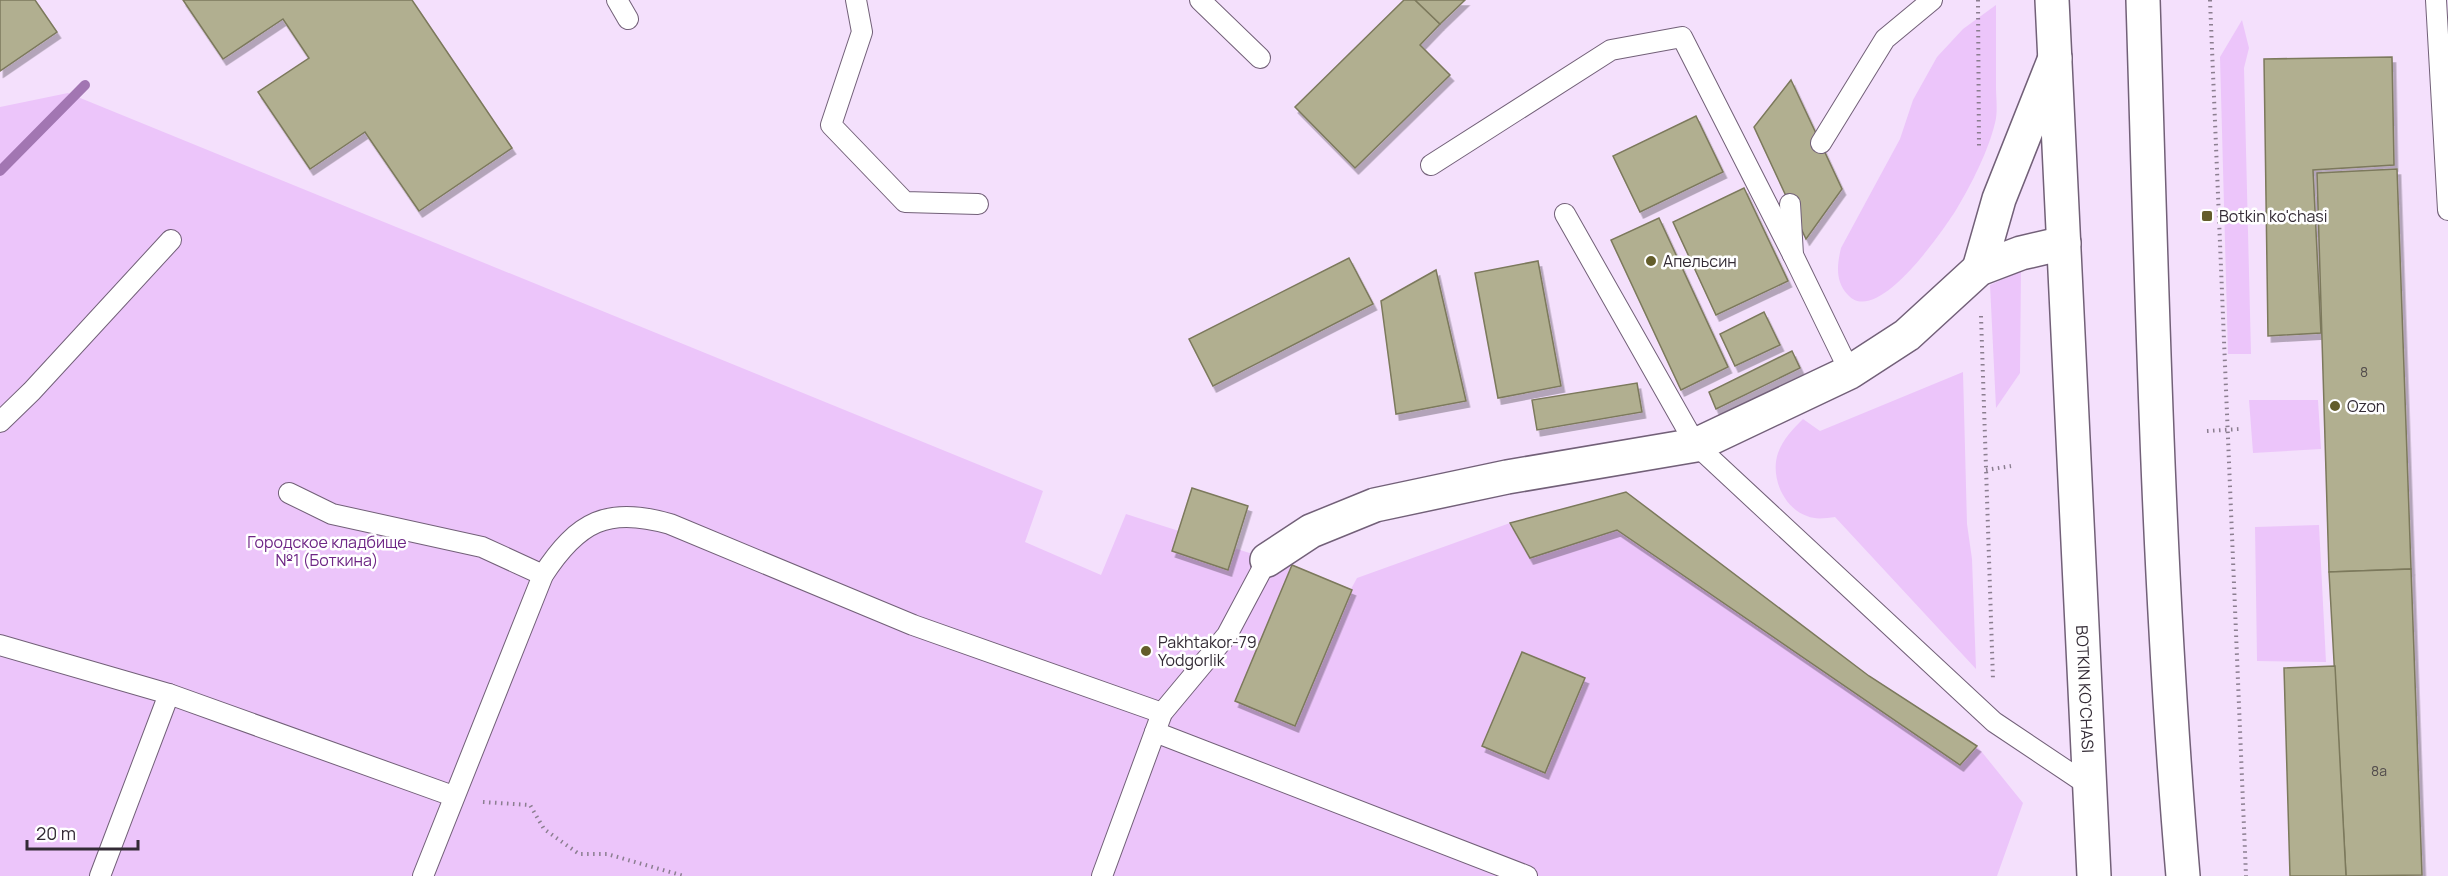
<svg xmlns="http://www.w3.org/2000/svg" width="2448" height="876" viewBox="0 0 2448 876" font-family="Manrope,sans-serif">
  <defs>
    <filter id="shadow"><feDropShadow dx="3.5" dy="6" stdDeviation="0" flood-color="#0004"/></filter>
  </defs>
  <rect width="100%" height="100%" fill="#f4e0fc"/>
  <g fill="#ecc5fa">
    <path d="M1996 5C1996 32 1996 59 1996 87 1996 98 1998 112 1995 123 1988 152 1971 185 1956 210 1942 232 1877 327 1848 295 1835 281 1837 265 1841 248L1900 139 1913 100 1937 57 1963 29Z"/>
    <polygon points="2242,20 2249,48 2244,68 2251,354 2228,354 2220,57"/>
    <path d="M68 93 1043 491 1025 542 1101 575 1126 514C1201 539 1278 559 1351 589L1357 578 1510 523 1530 558 1617 530 1960 765 1977 746 2023 803 1997 876H0V107Z"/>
    <polygon points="2021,271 2020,373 1996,408 1990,285"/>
    <path d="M1963 372 1967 524 1972 559 1976 669 1835 517C1826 518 1816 520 1807 516 1783 508 1770 476 1778 453 1783 439 1793 429 1803 419L1820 431Z"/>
    <polygon points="2249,400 2318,400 2321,449 2253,453"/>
    <polygon points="2319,525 2326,662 2257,661 2255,527"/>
  </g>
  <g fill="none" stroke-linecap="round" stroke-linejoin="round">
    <polyline stroke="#a276b2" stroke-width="10" points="0,171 85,85"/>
  </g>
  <g fill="#b1af90" stroke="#7c795c" stroke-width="1.5" filter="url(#shadow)">
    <polygon points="0,0 35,0 57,32 0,71"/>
    <polygon points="183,0 412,0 512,148 419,211 365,132 310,169 258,92 309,58 283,19 223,59"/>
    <polygon points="1404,0 1415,0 1440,24 1420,45 1450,75 1355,168 1295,107"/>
    <polygon points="1415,0 1465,0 1440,24"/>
    <polygon points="2392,57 2394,165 2313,170 2321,333 2268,336 2264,59"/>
    <polygon points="1791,80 1842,189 1806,239 1754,127"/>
    <polygon points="1696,116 1723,172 1640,212 1613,156"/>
    <polygon points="2397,169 2411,569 2329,572 2317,173"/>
    <polygon points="1744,188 1788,281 1716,315 1673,222"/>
    <polygon points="1659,218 1728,367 1681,390 1611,240"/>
    <polygon points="1349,258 1373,304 1213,386 1189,339"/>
    <polygon points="1538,261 1561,386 1498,398 1475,273"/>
    <polygon points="1436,270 1466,401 1396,414 1381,301"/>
    <polygon points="1764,312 1780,345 1735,366 1720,334"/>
    <polygon points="1792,351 1800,368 1716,409 1709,392"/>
    <polygon points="1637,383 1642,412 1537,430 1532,400"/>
    <polygon points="1192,488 1248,506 1228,570 1172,551"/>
    <polygon points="1626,492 1869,676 1977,746 1960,765 1617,530 1530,558 1510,523"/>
    <polygon points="1292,565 1352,590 1295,726 1235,701"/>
    <polygon points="2411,569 2422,875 2346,876 2329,572"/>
    <polygon points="1522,652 1585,678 1545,773 1482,746"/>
    <polygon points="2335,666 2346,876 2290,876 2284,668"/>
  </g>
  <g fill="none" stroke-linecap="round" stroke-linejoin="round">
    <defs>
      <g id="service">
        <polyline points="617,0 628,19"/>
        <polyline points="856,0 862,32 831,125 905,202 978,204"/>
        <polyline points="1200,0 1260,58"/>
        <polyline points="2436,0 2448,210"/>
        <polyline points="1821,143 1885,39 1932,0"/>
        <polyline points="1431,165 1611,50 1682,37 1793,255"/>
        <polyline points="1790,204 1793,255 1850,372"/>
        <polyline points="1565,214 1696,445 1994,722 2088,785"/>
        <polyline points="0,422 32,391 171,240"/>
        <polyline points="289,493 332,514 482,547 543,575"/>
        <polyline points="0,645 169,694 453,796"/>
        <polyline points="1155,732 1527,876"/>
        <polyline points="100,876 169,694"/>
        <path d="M423 876 543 575C578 521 608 506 670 524L913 625 1162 713"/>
        <polyline points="1102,876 1162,713 1227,635 1267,560"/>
      </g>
      <g id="minor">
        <polyline points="1979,269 1999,199 2055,58"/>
        <polyline points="1267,560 1311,531 1375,505 1507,477 1696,445 1850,372 1907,335 1979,269 2021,253 2064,243"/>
      </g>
      <g id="primary">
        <path id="s1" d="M2052 0 2094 876"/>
        <path d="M2143 0C2152 292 2158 585 2183 876"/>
      </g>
    </defs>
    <use href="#service" stroke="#726078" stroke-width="22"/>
    <use href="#minor" stroke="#726078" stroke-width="36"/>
    <use href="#primary" stroke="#726078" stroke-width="36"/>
    <g stroke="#8b7e90" stroke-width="4" stroke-dasharray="1.5 4.5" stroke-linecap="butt">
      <polyline points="1978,0 1979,149"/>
      <polyline points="2210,0 2246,876"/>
      <polyline points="1981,316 1993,680"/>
      <polyline points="2207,431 2239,429"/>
      <polyline points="1986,470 2011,466"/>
      <polyline points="483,802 530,805 544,829 579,854 607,854 684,876"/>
    </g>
    <use href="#service" stroke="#fff" stroke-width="20"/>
    <use href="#minor" stroke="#fff" stroke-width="33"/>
    <use href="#primary" stroke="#fff" stroke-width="33"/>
  </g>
  <g fill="#635d2a" stroke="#fff" stroke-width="2">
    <rect x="2201" y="210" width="12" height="12" rx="3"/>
    <circle cx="1651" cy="261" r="6"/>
    <circle cx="2335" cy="406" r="6"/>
    <circle cx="1146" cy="651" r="6"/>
  </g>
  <g text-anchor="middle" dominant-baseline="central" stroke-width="5" stroke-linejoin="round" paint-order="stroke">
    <g font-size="14" fill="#524c4c">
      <text x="2364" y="371">8</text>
      <text x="2379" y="770">8a</text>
    </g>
    <g font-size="16" fill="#332b35" stroke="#fff" text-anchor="start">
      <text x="2219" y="216">Botkin ko'chasi</text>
      <text x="1663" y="261">Апельсин</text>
      <text x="2347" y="406">Ozon</text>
      <text x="1158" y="642">Pakhtakor-79<tspan x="1158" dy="18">Yodgorlik</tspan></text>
    </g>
    <g font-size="16" fill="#6e2685" stroke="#fff">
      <text x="327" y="542">Городское кладбище<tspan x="327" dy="18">№1 (Боткина)</tspan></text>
    </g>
    <g font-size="16" fill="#332b35" stroke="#fff">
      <text stroke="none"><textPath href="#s1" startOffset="690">BOTKIN KO'CHASI</textPath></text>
    </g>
  </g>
  <path d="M27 840v9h111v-9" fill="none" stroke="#332b35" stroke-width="3"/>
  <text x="36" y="840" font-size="18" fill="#332b35" stroke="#ffffff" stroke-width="4.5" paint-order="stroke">20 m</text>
</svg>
